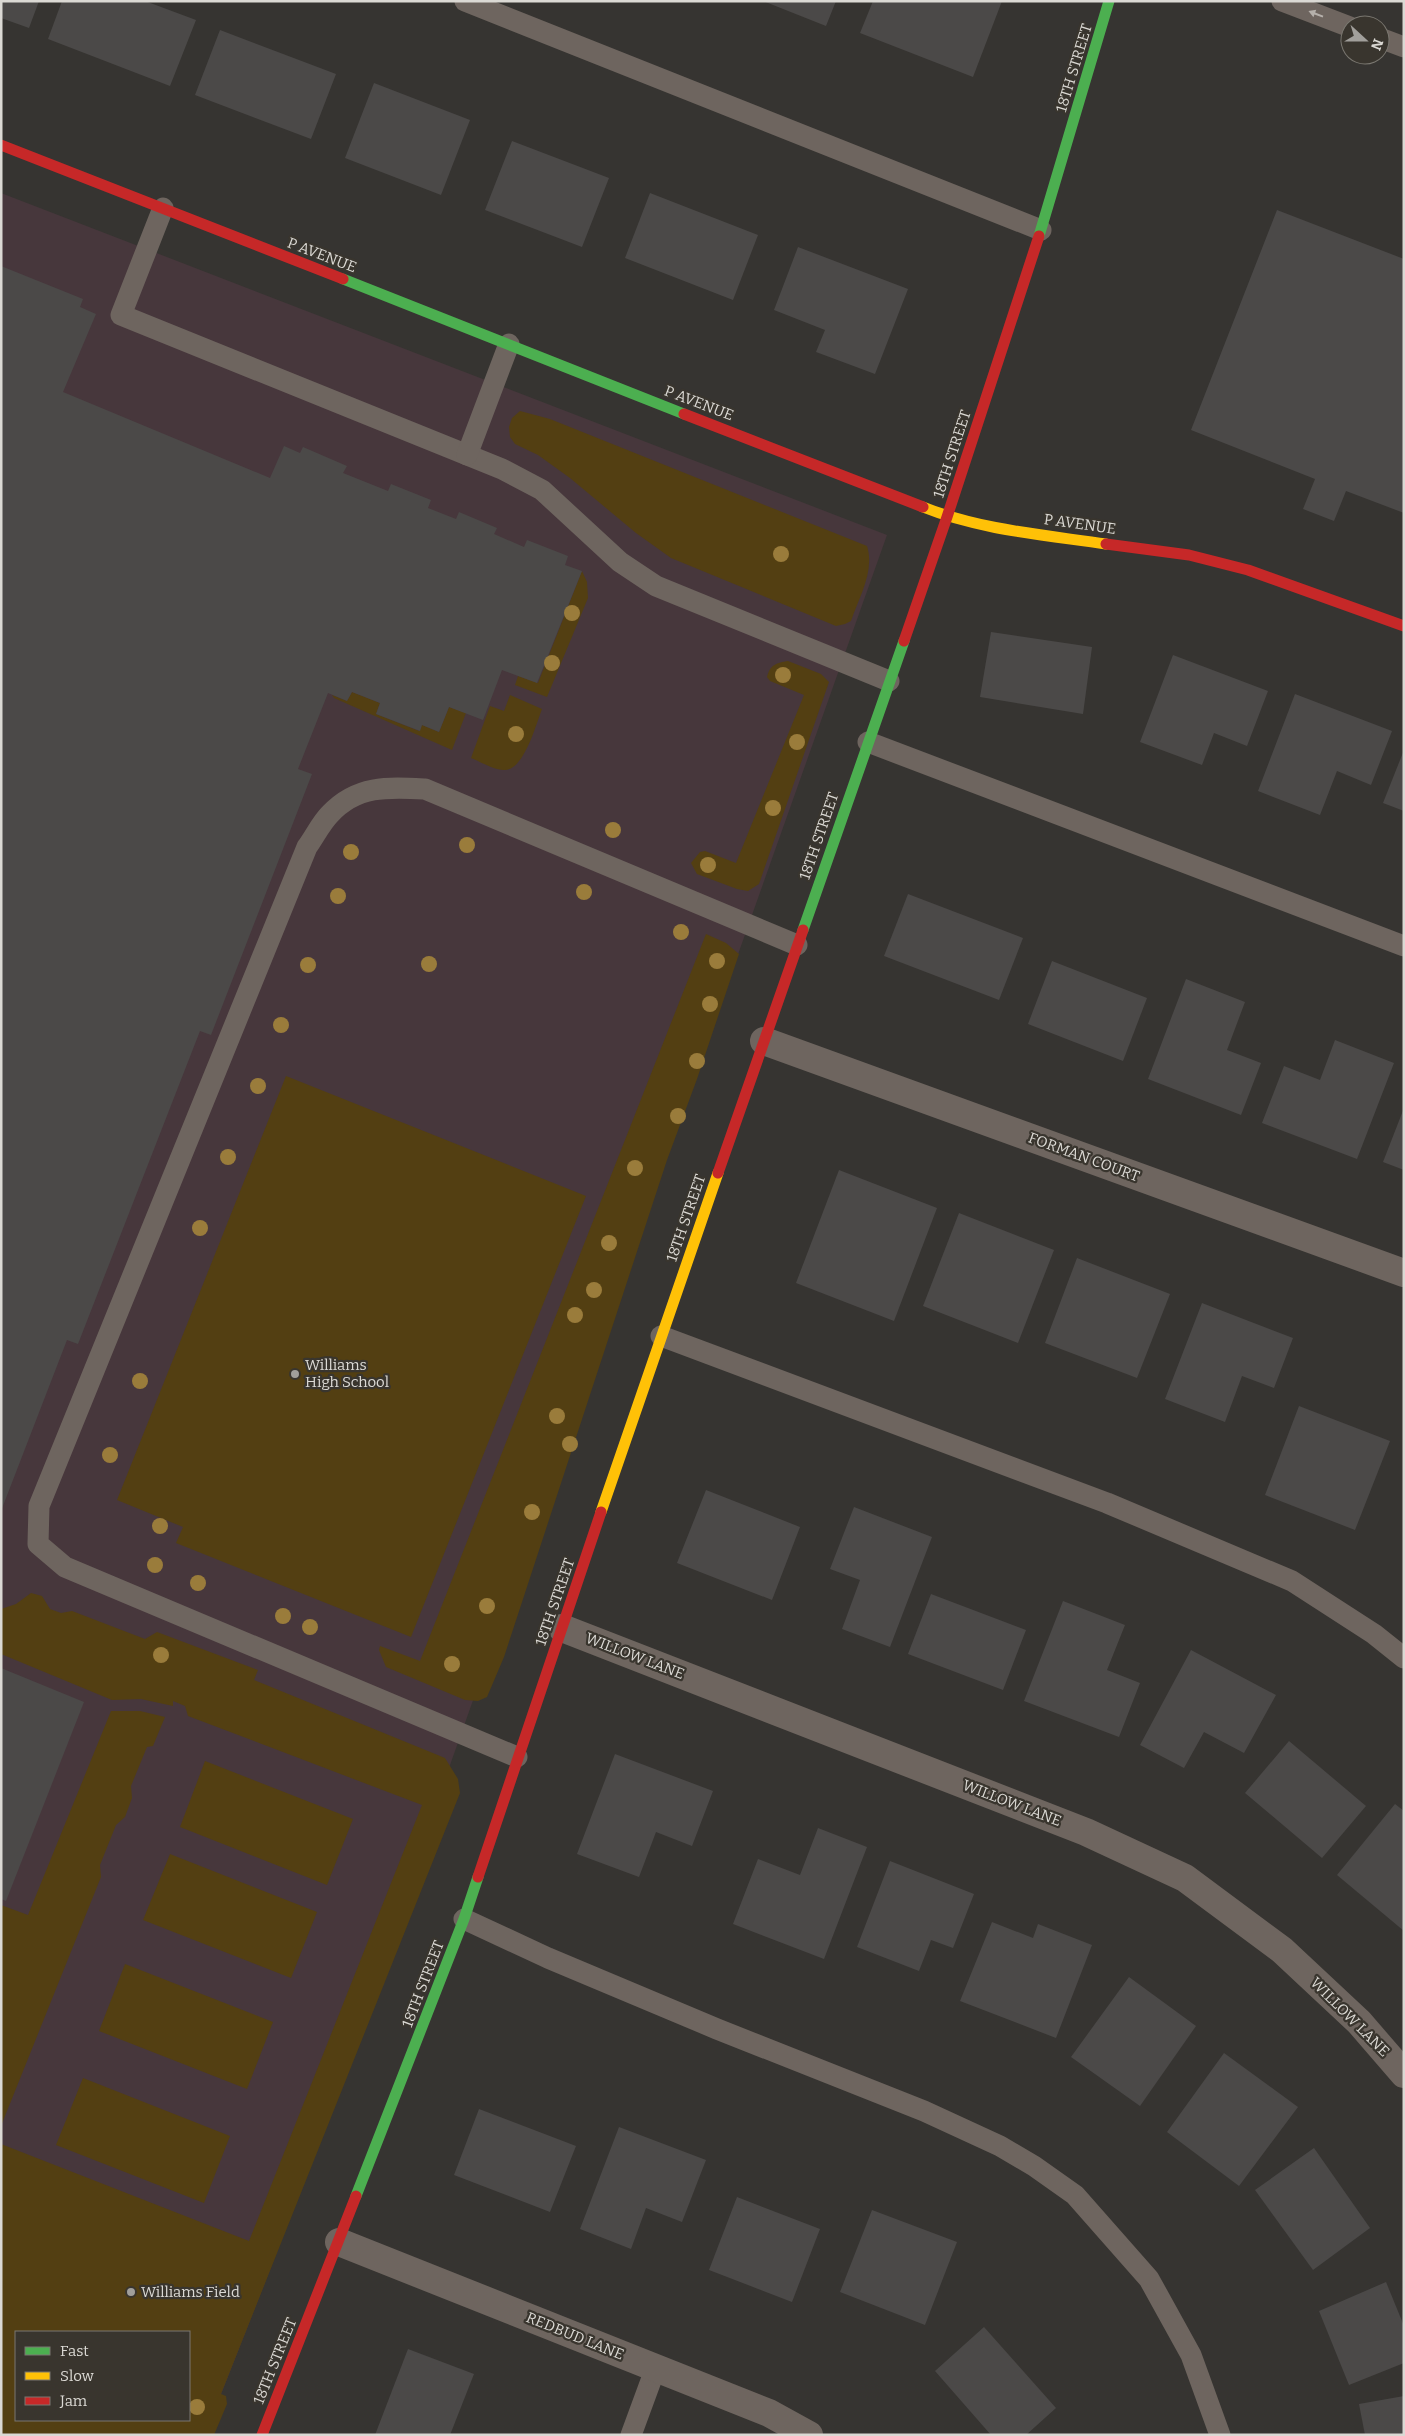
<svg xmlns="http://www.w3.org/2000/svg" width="1405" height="2436" viewBox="0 0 1405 2436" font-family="Bitter,serif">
  <rect width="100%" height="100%" fill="#363431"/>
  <path fill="#47373c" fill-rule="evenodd" d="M1 193 887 535 277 2252 205 2435H1ZM16 2332H189V2420H16Z"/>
  <g fill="#533f12" fill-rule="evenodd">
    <path d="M520 411 550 419 867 546C875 571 859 597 851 621L845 624 836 626 671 558 636 533 570 478 538 455 515 444 510 437 509 427 512 418Z"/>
    <polygon points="582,571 587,582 588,598 547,697 515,685 518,676 538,683"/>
    <path d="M788 661 821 674 829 682 759 884 748 891 737 889 697 874 691 863 700 852 705 851 736 863 804 695 770 681 767 677C770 664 777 663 788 661Z"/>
    <polygon points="352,692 380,703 376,714 419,731 422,725 439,732 449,707 466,713 452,750 334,698 332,695 347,701"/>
    <path d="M510 695 542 709C536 724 524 771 504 770 494 770 481 762 471 758L490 706 504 711Z"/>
    <polygon points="706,934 726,943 739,954 697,1079 667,1160 504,1657 487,1697 478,1701 465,1700 386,1667 379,1650 380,1646 420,1661"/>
    <polygon points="286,1076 586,1196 411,1637 176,1543 183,1527 117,1500"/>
    <path d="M31 1593 42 1596 50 1609 61 1613 72 1611 145 1639 157 1632 258 1670 254 1680 445 1758 458 1779 460 1793 221 2394 226 2396 227 2404 214 2435H1V2144L249 2241 422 1805 188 1716 185 1706 173 1701V1706L141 1699 112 1700 1 1654V1609L16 1604ZM189 2332V2420H16V2332Z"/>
    <polygon points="111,1711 140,1711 165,1717 153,1746 147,1747 131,1786 132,1798 125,1817 116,1825 100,1865 101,1877 1,2126 1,1905 28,1915"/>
    <polygon points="205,1761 353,1819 327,1885 180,1827"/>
    <polygon points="170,1854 317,1912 291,1978 143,1920"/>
    <polygon points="125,1964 273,2022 247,2089 99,2031"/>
    <polygon points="83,2078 230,2136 204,2203 56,2145"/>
  </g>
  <g fill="#4b4948">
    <polygon points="1,1 39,1 29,28 1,18"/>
    <polygon points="62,1 145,1 196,20 170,86 48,39"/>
    <polygon points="763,1 836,1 826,26"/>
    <polygon points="873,1 1002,1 973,77 860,33"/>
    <polygon points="220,30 336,74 311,139 195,95"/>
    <polygon points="374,83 470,120 441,195 345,158"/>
    <polygon points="512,141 609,178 582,247 485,210"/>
    <polygon points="650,193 758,235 733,300 625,258"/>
    <polygon points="1277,210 1404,259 1404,513 1346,491 1334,521 1303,509 1315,479 1191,430"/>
    <polygon points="798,247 908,289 875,374 816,352 825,330 774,310"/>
    <polygon points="1,266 83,299 80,307 96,314 63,392 270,478 284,446 300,453 303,447 347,466 343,473 388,491 391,484 431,500 428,508 456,519 459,512 497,528 494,534 524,547 527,540 568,556 565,565 582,571 537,683 502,670 483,720 449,707 439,732 422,725 420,731 376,714 380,703 352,692 347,701 328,693 298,769 312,774 211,1035 200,1031 78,1344 67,1340 1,1511"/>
    <polygon points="991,632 1092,647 1083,714 980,697"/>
    <polygon points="1173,655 1268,691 1247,746 1214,733 1202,765 1140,742"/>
    <polygon points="1295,694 1392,731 1371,785 1337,771 1320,815 1258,791"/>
    <polygon points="1404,750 1404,811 1383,803"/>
    <polygon points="908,894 1023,938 999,1000 884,956"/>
    <polygon points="1052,961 1147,998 1123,1061 1028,1024"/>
    <polygon points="1186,979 1245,1002 1227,1050 1261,1063 1241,1115 1148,1079"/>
    <polygon points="1335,1040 1394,1063 1357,1159 1262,1123 1284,1066 1320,1080"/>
    <polygon points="1404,1108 1404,1170 1383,1162"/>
    <polygon points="839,1170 937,1208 894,1321 796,1283"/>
    <polygon points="959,1213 1054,1250 1018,1343 923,1306"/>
    <polygon points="1077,1258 1170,1294 1137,1378 1045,1343"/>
    <polygon points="1202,1303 1293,1338 1274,1388 1242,1376 1225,1422 1165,1399"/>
    <polygon points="1299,1406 1390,1441 1355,1530 1265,1495"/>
    <polygon points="706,1490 800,1527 772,1600 677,1563"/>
    <polygon points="854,1507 932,1537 890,1647 842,1629 860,1580 830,1569"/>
    <polygon points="931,1594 1026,1630 1003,1690 908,1654"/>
    <polygon points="1063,1601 1125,1625 1107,1670 1140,1683 1119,1737 1024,1701"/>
    <polygon points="1191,1650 1276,1695 1244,1753 1204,1732 1184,1768 1140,1745"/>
    <polygon points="1,1668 84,1702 6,1901 1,1899"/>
    <polygon points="1289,1741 1366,1806 1322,1858 1245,1793"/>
    <polygon points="615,1754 713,1791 692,1846 656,1832 639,1877 577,1854"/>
    <polygon points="1395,1804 1404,1811 1404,1931 1337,1875"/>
    <polygon points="818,1828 867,1847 824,1959 733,1924 758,1859 800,1875"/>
    <polygon points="890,1861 974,1894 953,1948 931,1940 919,1971 857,1947"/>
    <polygon points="992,1922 1033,1938 1038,1924 1092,1945 1056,2038 960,2001"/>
    <polygon points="1129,1977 1196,2026 1140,2106 1071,2057"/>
    <polygon points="1224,2053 1298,2107 1239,2186 1167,2132"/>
    <polygon points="479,2109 576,2146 550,2212 454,2175"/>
    <polygon points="619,2127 706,2160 682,2222 646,2208 631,2249 580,2229"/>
    <polygon points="1314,2148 1370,2228 1313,2270 1255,2190"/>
    <polygon points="737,2197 820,2229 792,2302 709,2270"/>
    <polygon points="872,2210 957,2242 925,2325 840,2292"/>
    <polygon points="1386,2282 1404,2326 1404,2363 1349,2385 1319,2311"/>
    <polygon points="984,2327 1056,2408 1026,2435 991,2435 935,2371"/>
    <polygon points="408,2349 474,2374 450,2435 375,2435"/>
    <polygon points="1404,2396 1404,2435 1365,2435 1359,2404"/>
  </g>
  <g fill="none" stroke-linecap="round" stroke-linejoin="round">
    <g stroke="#6e655f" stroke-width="21">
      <polyline points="465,1 1041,230"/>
      <polyline points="1282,1 1350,27"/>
      <polyline points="1380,38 1404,47"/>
      <polyline points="163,208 121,315 502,469 542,490 620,562 656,586 889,681"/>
      <polyline points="467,455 509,344"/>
      <polyline points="868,742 1404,946"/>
      <polyline points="661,1336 1107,1503 1292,1581 1374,1634 1404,1658"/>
      <path d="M517 1757 65 1567 38 1544 39 1506 307 847C315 836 321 823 330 814 357 785 388 787 425 789L797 945"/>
      <polyline points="464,1919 548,1958 717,2029 924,2111 1000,2146 1034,2166 1075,2195 1149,2279 1191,2355 1220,2435"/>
      <polyline points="631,2435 656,2367"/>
    </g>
    <g stroke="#6e655f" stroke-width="28">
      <polyline points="764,1041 1404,1273"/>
      <polyline points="562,1628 1086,1832 1185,1878 1282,1950 1359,2022 1404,2074"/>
      <polyline points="339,2242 769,2413 809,2435"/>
    </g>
    <g stroke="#4caf50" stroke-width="11">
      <polyline points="1039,236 1109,1"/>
      <polyline points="343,279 684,414"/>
      <polyline points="803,930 904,641"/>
      <polyline points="356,2196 464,1919 478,1877"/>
    </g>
    <g stroke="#ffc107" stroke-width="11">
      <path d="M923 507C980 530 1045 535 1106 544"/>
      <polyline points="601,1512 718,1173"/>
    </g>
    <g stroke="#c62828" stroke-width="11">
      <polyline points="1,145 343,279"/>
      <polyline points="684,414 923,507"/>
      <polyline points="1106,544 1189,555 1248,570 1404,626"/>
      <polyline points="904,641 947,517 1039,236"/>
      <polyline points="718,1173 803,930"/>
      <polyline points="478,1877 601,1512"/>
      <polyline points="262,2435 356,2196"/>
    </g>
  </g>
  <g fill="#9a7c3b">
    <circle cx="781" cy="554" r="8"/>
    <circle cx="572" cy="613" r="8"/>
    <circle cx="552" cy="663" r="8"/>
    <circle cx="783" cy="675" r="8"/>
    <circle cx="516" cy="734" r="8"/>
    <circle cx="797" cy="742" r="8"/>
    <circle cx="773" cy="808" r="8"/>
    <circle cx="613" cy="830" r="8"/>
    <circle cx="467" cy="845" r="8"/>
    <circle cx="351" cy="852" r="8"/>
    <circle cx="708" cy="865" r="8"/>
    <circle cx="584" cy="892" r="8"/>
    <circle cx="338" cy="896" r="8"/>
    <circle cx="681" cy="932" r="8"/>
    <circle cx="717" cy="961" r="8"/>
    <circle cx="429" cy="964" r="8"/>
    <circle cx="308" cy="965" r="8"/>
    <circle cx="710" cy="1004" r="8"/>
    <circle cx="281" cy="1025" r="8"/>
    <circle cx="697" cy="1061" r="8"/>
    <circle cx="258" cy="1086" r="8"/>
    <circle cx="678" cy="1116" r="8"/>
    <circle cx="228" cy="1157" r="8"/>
    <circle cx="635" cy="1168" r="8"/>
    <circle cx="200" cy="1228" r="8"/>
    <circle cx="609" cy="1243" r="8"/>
    <circle cx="594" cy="1290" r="8"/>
    <circle cx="575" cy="1315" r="8"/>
    <circle cx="140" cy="1381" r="8"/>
    <circle cx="557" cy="1416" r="8"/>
    <circle cx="570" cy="1444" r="8"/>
    <circle cx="110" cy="1455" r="8"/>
    <circle cx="532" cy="1512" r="8"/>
    <circle cx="160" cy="1526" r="8"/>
    <circle cx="155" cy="1565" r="8"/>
    <circle cx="198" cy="1583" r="8"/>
    <circle cx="487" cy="1606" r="8"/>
    <circle cx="283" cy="1616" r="8"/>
    <circle cx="310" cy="1627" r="8"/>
    <circle cx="161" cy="1655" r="8"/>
    <circle cx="452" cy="1664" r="8"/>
    <circle cx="197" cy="2407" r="8"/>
  </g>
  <defs><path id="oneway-solid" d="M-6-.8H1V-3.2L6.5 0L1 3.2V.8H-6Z" transform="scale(1.25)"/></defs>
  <use fill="#b5b0ab" href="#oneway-solid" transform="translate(1316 14) rotate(-159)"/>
  <g fill="#a19f9b" stroke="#39352e" stroke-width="2">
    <circle cx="295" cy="1374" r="5"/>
    <circle cx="131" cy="2292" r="5"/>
  </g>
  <g text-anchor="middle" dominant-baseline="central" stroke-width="4.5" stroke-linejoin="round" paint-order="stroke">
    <g font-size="15" fill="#dbd9d4" stroke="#39352e">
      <text transform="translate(1074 68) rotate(-73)">18TH STREET</text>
      <text transform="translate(322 255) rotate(21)">P AVENUE</text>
      <text transform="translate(699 403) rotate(21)">P AVENUE</text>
      <text transform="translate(952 454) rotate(-72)">18TH STREET</text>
      <text transform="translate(1080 524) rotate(8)">P AVENUE</text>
      <text transform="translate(819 836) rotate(-71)">18TH STREET</text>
      <text transform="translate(1084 1157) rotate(20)">FORMAN COURT</text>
      <text transform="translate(686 1218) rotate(-71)">18TH STREET</text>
      <text transform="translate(555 1602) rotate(-71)">18TH STREET</text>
      <text transform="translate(635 1656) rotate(21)">WILLOW LANE</text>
      <text transform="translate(1012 1803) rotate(21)">WILLOW LANE</text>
      <text transform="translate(423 1984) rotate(-69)">18TH STREET</text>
      <text transform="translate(1350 2017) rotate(45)">WILLOW LANE</text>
      <text transform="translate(575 2336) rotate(22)">REDBUD LANE</text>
      <text transform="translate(275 2361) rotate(-68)">18TH STREET</text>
    </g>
    <g font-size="15" fill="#dbd9d4" stroke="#39352e" text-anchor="start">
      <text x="305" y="1365">Williams<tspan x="305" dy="17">High School</tspan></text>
      <text x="141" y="2292">Williams Field</text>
    </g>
  </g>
  <rect width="1405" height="2436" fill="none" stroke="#dbd9d4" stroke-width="5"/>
  <rect x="15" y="2331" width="175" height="90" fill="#39352e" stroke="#7a7770"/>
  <rect x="25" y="2347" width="25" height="8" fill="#4caf50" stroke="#7a7770"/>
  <text x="60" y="2356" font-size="15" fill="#dbd9d4">Fast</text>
  <rect x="25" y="2372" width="25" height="8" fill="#ffc107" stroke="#7a7770"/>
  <text x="60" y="2381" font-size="15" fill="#dbd9d4">Slow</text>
  <rect x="25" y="2397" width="25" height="8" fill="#c62828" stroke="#7a7770"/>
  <text x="60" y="2406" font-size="15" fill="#dbd9d4">Jam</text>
  <g transform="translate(1365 40) rotate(111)"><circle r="24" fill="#39352e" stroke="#7a7770"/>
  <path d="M0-4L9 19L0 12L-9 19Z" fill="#a19f9b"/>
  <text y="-8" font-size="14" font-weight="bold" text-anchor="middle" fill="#dbd9d4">N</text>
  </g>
</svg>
